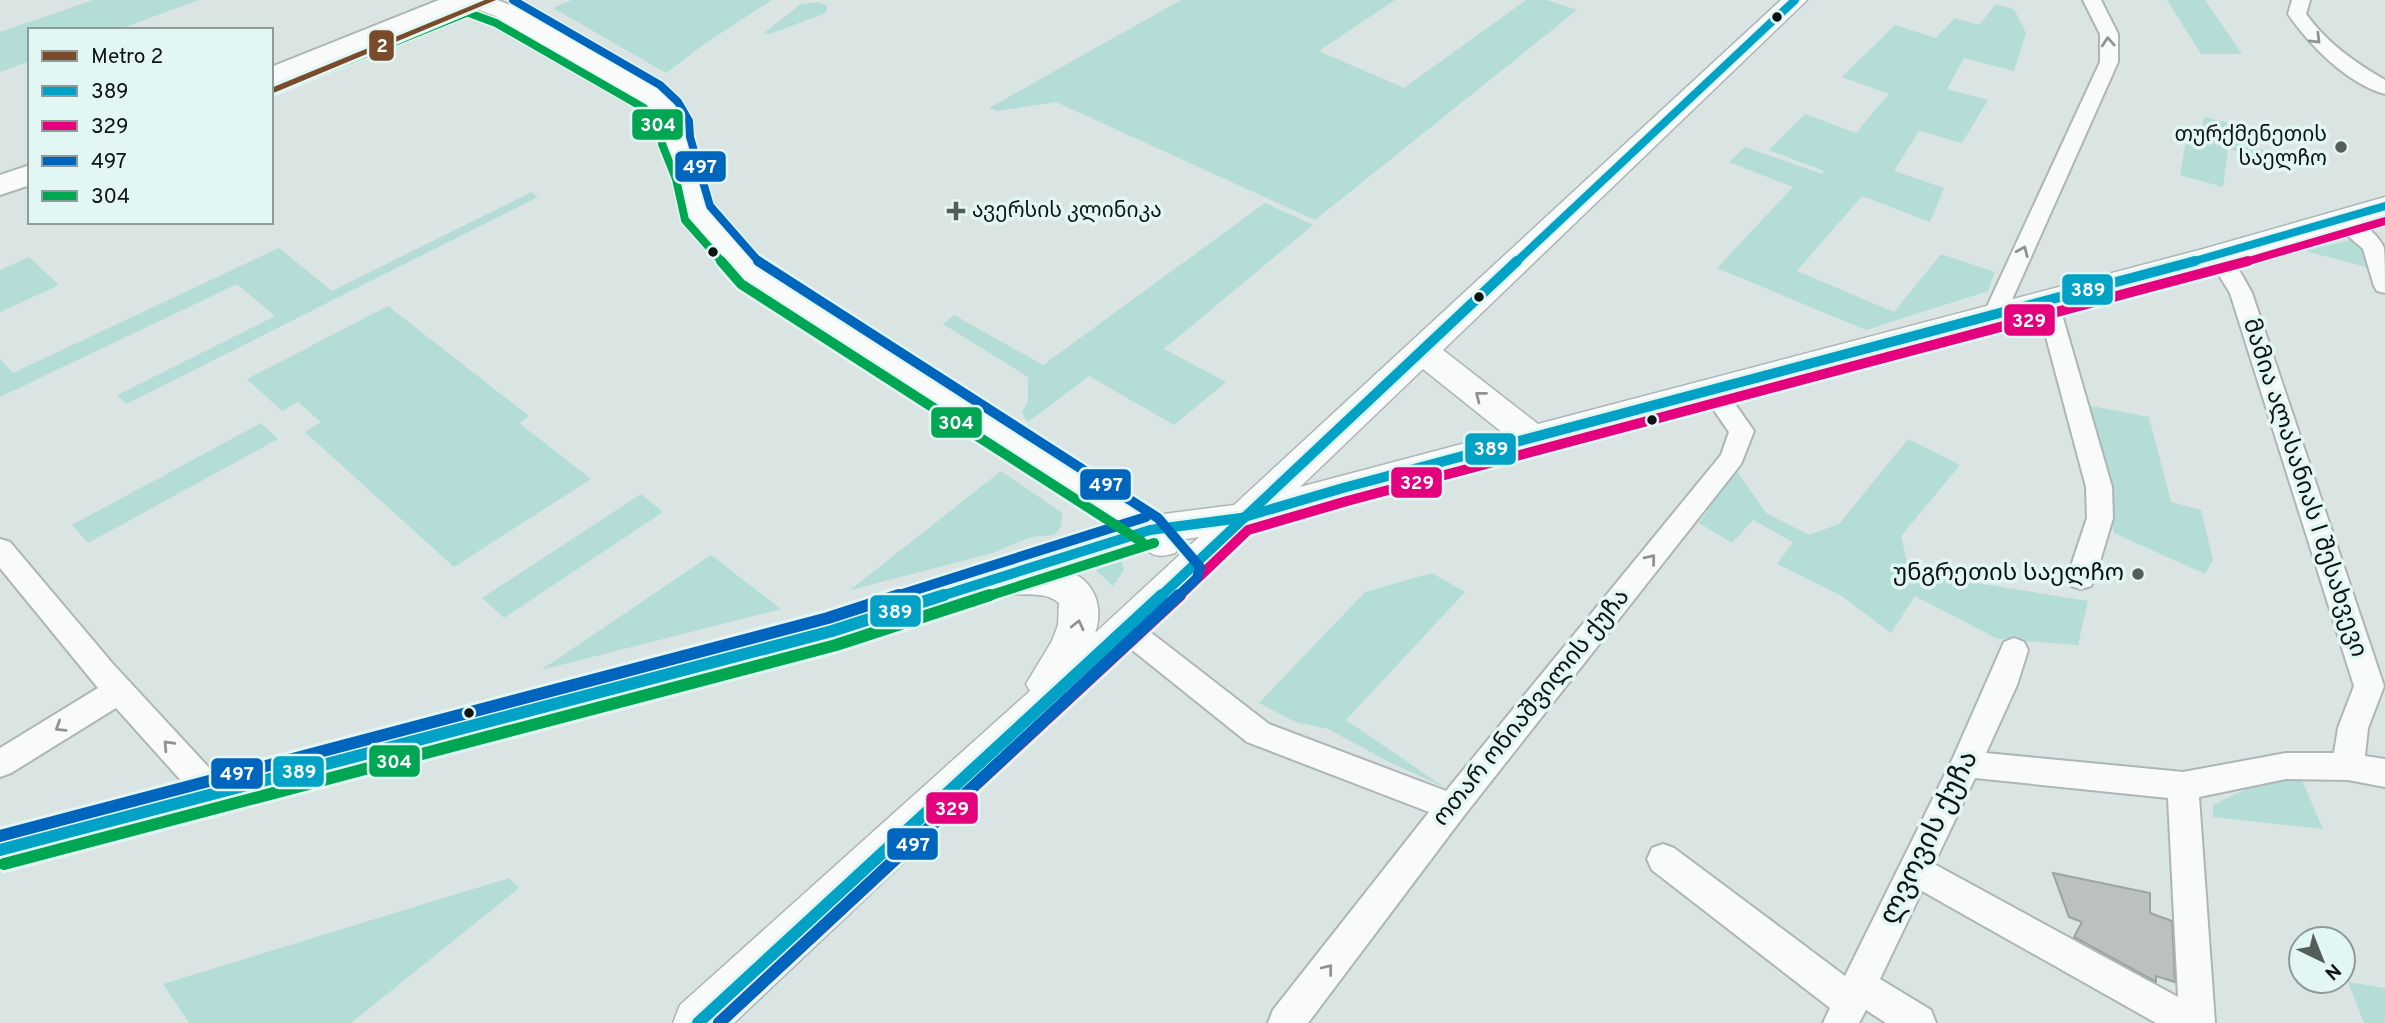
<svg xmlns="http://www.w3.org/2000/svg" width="2385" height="1023" viewBox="0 0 2385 1023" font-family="Overpass,'Noto Sans Georgian',sans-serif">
  <rect width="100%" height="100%" fill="#dae4e2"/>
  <g fill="#b4ddd8">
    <polygon points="93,0 199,0 117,30 30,30 30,61 0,72 0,32"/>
    <polygon points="572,0 772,0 707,42 666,73 553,8"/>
    <polygon points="1181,0 1395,0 1319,51 1404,88 1526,0 1547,0 1577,10 1315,220 1056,102 997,111 989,108"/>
    <polygon points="2167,0 2205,0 2242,54 2201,54"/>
    <polygon points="818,2 827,6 827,10 823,14 770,34 764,33 801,4"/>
    <polygon points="1996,4 2014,9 2026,33 2014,71 1964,58 1947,89 1988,100 1962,143 1919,131 1894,171 1944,188 1930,222 1862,196 1797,271 1894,312 1941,254 1995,272 1988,291 1866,330 1717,268 1793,187 1729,162 1745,147 1822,174 1824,171 1769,150 1805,114 1856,133 1889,94 1842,77 1895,25 1935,38 1955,18 1979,25"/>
    <polygon points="2204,117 2242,126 2240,144 2270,152 2269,159 2228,149 2223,187 2180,175 2186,141 2200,142"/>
    <polygon points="531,192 538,197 126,404 117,395 275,316 237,284 0,397 0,359 13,373 279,248 332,291"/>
    <polygon points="1265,203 1313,225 1164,349 1226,382 1174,425 1089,376 1028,422 1022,413 1028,401 1028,377 943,324 954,315 1043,365"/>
    <polygon points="2351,240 2367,250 2374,269 2305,251"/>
    <polygon points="29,257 59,285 0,312 0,270"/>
    <polygon points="388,306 529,416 519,423 591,479 454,567 305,432 321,422 298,402 282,411 247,379"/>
    <polygon points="2086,405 2149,417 2171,502 2201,510 2213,560 2205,574 2114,533"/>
    <polygon points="261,423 278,439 88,543 72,525"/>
    <polygon points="1908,439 1960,465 1901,536 1909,572 2088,601 2078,645 1998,639 1915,596 1891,633 1842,596 1777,564 1793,542 1753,520 1732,543 1699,523 1736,470 1766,513 1809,535 1839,524"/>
    <polygon points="1001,471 1062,513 1061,527 1054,535 1031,537 993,553 850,590"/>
    <polygon points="641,494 663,512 504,618 482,598"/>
    <polygon points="711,555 781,609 541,670"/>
    <polygon points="1119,555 1124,570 1113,586 1089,564"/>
    <polygon points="1432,573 1465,592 1346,720 1444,787 1391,763 1328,729 1295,722 1259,703 1365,592"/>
    <path d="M2300 776 2323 829 2213 817V805C2247 788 2263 781 2300 776Z"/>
    <polygon points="509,878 519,888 351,1023 189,1023 163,984"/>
    <polygon points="2348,982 2385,988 2385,1023 2364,1023"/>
  </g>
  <polygon fill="#bac1c0" stroke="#9ca4a2" stroke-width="2" points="2053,873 2150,893 2150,913 2172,921 2175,982 2156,976 2156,982 2074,937 2082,922 2069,917"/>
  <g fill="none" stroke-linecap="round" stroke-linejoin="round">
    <defs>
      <g id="street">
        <polygon points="2083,0 2101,0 2118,34 2118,62 2006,313 2003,318 1995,320 1987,318 1984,313 2100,62 2100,34"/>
        <path d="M2292 0H2310L2306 14C2327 43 2354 62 2385 80V94C2348 84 2309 45 2288 14Z"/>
        <path d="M2341 214C2356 217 2378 233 2384 248 2385 260 2385 280 2385 293L2377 291 2374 286 2363 249 2330 220 2334 216Z"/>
        <path d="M2214 249C2233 254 2243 277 2252 293L2384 686 2368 728 2365 756 2385 759V787L2348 780 2286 779 2199 797 2215 1023H2156L1922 891 1880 979 1931 1010 1936 1023H1886L1866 1010 1859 1023H1823L1830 1008 1652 870 1647 859 1652 848 1663 844 1674 848 1845 976 1953 758 2004 642 2014 638 2024 642 2028 650 2017 685 1986 753 2183 772 2286 753H2334L2338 728 2354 686 2230 293 2217 272 2203 256 2206 251ZM1975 778 2168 798 2178 997 1934 864Z"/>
        <polygon points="2041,295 2049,297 2063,318 2112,487 2113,518 2095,578 2091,586 2081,589 2071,586 2067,578 2087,518 2086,487 2041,318 2030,302 2033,297"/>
        <polygon points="1712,382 1721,384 1754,431 1741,464 1463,817 1308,1023 1268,1023 1273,1010 1429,812 1247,742 1116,637 1112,629 1116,621 1126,618 1136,621 1269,724 1446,791 1721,455 1729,432 1700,390 1703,384"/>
        <polygon points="0,539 10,542 113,664 225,785 230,795 225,805 214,809 203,805 116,708 11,773 0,777 0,748 98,688 0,568"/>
      </g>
      <path id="secondary" d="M462 0H497L511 5 662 91 676 105 690 126V140L703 175 711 211 762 267 1156 515 1234 505 1781 0H1807L1443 350 1538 424 2203 249 2385 197V215L2225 263 1343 501 1259 526 734 1023H673L680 1005 1030 691 1026 684 1052 641 1058 625 1059 603C1043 589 1022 598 1003 592L832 647 0 871V829L832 615 1116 526 740 281 682 213 675 175 662 140V126L644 103 493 15 466 5ZM1423 369 1503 433 1300 487ZM1199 537 1095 633C1104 607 1095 580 1067 571L1143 546C1153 558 1162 557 1175 553L1181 543 1179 540Z"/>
      <g id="primary">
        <polygon points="439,0 474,0 470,5 271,85 271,67"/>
        <polygon points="30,165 30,185 0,195 0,175"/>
      </g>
    </defs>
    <use href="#street" stroke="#aeb6b5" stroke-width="4"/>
    <use href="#secondary" stroke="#aeb6b5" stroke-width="3"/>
    <use href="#primary" stroke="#aeb6b5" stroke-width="4"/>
    <use href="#street" fill="#f9fbfb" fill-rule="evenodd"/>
    <use href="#secondary" fill="#f9fbfb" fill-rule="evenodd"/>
    <use href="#primary" fill="#f9fbfb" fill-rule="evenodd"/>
    <defs>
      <g id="bus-1-far2">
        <polyline points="1515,263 1795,0"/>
        <polyline points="2188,263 2385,206"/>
      </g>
      <g id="bus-1-far1">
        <polyline points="938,597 1150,530 1241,518 1343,488 2195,261"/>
        <polyline points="1160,597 1517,261"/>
      </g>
      <g id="bus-1">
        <polyline points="0,850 832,631 944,595"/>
        <polyline points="698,1023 1162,595"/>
      </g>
      <polyline id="bus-2-far2" points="2242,263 2385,221"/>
      <polyline id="bus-2-far1" points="1178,597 1248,530 1347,501 2248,261"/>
      <polyline id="bus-2" points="719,1023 1180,595"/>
      <polyline id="bus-3-far2" points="513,0 660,85 678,102 689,121 690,137 710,206 760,263"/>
      <g id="bus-3-far1">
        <polyline points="758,261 1158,518 1200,567 1197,578 1177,597"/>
        <polyline points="893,597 1146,517"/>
      </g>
      <g id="bus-3">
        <polyline points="0,836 828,618 899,595"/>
        <polyline points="719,1023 1179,595"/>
      </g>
      <g id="bus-4-far2">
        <polyline points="469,13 496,23 644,108 662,130 662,144 676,179 685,220 723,263"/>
        <polyline points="276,90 466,13"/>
      </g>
      <g id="bus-4-far1">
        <polyline points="721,261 741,284 1142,542"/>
        <polyline points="985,597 1154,543"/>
      </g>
      <polyline id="bus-4" points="4,864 836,645 990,595"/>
    </defs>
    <use href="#bus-1-far2" stroke="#e2f6f4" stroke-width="11"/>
    <use href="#bus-1-far1" stroke="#e2f6f4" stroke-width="15"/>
    <use href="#bus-1" stroke="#e2f6f4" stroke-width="18"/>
    <use href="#bus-2-far2" stroke="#e2f6f4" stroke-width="11"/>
    <use href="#bus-2-far1" stroke="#e2f6f4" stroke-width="15"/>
    <use href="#bus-2" stroke="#e2f6f4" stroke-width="18"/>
    <use href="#bus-3-far2" stroke="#e2f6f4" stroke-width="11"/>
    <use href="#bus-3-far1" stroke="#e2f6f4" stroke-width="15"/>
    <use href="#bus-3" stroke="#e2f6f4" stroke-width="18"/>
    <use href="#bus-4-far2" stroke="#e2f6f4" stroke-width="11"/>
    <use href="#bus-4-far1" stroke="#e2f6f4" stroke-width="15"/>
    <use href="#bus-4" stroke="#e2f6f4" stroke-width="18"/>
    <use href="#bus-1-far2" stroke="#01a2c5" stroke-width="8"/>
    <use href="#bus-1-far1" stroke="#01a2c5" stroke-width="10"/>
    <use href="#bus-1" stroke="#01a2c5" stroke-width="12"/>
    <use href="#bus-2-far2" stroke="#e5007d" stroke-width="8"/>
    <use href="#bus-2-far1" stroke="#e5007d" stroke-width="10"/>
    <use href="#bus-2" stroke="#e5007d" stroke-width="12"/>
    <use href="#bus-3-far2" stroke="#0065bd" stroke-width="8"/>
    <use href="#bus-3-far1" stroke="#0065bd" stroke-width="10"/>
    <use href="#bus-3" stroke="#0065bd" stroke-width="12"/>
    <use href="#bus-4-far2" stroke="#00a651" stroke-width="8"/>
    <use href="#bus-4-far1" stroke="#00a651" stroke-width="10"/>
    <use href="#bus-4" stroke="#00a651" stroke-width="12"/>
    <defs>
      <polygon id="metro-1" points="485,0 496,0 271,94 271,88"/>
    </defs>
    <use href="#metro-1" stroke="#e2f6f4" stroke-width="6"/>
    <use href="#metro-1" fill="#7a4b2a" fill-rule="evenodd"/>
  </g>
  <defs><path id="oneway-chevron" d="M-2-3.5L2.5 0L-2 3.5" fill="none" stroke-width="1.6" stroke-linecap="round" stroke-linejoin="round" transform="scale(1.75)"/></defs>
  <g stroke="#8f9393">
    <use href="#oneway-chevron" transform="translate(2316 39) rotate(45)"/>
    <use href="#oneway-chevron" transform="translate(2108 42) rotate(-94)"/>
    <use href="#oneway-chevron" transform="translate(2023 251) rotate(-66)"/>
    <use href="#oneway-chevron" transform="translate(1480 396) rotate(-142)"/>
    <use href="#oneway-chevron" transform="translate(1651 559) rotate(-51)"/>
    <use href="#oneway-chevron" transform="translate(1078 625) rotate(-77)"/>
    <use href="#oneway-chevron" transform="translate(60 727) rotate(148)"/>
    <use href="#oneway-chevron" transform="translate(168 745) rotate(-133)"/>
    <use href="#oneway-chevron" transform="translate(1328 969) rotate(-52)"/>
  </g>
  <g fill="#0d1413" stroke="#e2f6f4" stroke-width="2.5">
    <circle cx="1777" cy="17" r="6"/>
    <circle cx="713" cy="252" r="6"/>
    <circle cx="1479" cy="297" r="6"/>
    <circle cx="1652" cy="420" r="6"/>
    <circle cx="469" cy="713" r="6"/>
  </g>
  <g fill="#555d5b" stroke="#e2f6f4" stroke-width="2.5">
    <circle cx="2341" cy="147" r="7"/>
    <path d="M952.5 200.5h7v7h7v7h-7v7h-7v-7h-7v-7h7z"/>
    <circle cx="2138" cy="574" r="7"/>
  </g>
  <g text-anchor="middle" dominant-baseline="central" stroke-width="7" stroke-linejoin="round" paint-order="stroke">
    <g font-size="21" fill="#0d1413" stroke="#e2f6f4" text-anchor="end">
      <text x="2327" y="135">თურქმენეთის<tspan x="2327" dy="24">საელჩო</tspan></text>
      <text x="972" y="211" text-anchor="start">ავერსის კლინიკა</text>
    </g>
    <g font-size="24" fill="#0d1413" stroke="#e2f6f4">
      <text transform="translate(2304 488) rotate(72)">მამია ალასანიას I შესახვევი</text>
      <text transform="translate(1532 708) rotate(-51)">ოთარ ონიაშვილის ქუჩა</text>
    </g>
    <g font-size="24" fill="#0d1413" stroke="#e2f6f4" text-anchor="end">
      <text x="2124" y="574">უნგრეთის საელჩო</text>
    </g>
    <g font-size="28" fill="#0d1413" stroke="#e2f6f4">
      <text transform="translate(1930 838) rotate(-64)">ლვოვის ქუჩა</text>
    </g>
  </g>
  <g stroke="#e2f6f4" stroke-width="2.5">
    <rect x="368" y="29" width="27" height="33" rx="7" fill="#7a4b2a"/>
    <rect x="631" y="108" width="53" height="33" rx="7" fill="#00a651"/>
    <rect x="674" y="150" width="53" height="33" rx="7" fill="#0065bd"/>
    <rect x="2061" y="273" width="53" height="33" rx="7" fill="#01a2c5"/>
    <rect x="2003" y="303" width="53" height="34" rx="7" fill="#e5007d"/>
    <rect x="930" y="406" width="53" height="33" rx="7" fill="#00a651"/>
    <rect x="1464" y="432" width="53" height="34" rx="7" fill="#01a2c5"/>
    <rect x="1390" y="466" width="53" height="33" rx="7" fill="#e5007d"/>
    <rect x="1079" y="468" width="53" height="33" rx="7" fill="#0065bd"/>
    <rect x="869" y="594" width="53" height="34" rx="7" fill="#01a2c5"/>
    <rect x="368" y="744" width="53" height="34" rx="7" fill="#00a651"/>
    <rect x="272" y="755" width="53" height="33" rx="7" fill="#01a2c5"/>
    <rect x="210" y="757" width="54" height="33" rx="7" fill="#0065bd"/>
    <rect x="925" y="791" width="54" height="34" rx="7" fill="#e5007d"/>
    <rect x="886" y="827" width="53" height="34" rx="7" fill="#0065bd"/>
  </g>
  <g font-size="19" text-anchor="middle" font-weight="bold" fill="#fff">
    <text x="382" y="52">2</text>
    <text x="658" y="131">304</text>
    <text x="700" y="173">497</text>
    <text x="2088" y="296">389</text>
    <text x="2029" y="327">329</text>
    <text x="956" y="429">304</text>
    <text x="1491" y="455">389</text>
    <text x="1417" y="489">329</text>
    <text x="1106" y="491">497</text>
    <text x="895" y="618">389</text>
    <text x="394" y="768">304</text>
    <text x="299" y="778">389</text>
    <text x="237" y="780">497</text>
    <text x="952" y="815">329</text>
    <text x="913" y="851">497</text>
  </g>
  <rect x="28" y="28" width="245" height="196" fill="#e2f6f4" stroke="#8d9c9a" stroke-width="2"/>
  <rect x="42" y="51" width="35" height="10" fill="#7a4b2a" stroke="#8d9c9a" stroke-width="2"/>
  <text x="91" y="63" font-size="21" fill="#0d1413">Metro 2</text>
  <rect x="42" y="86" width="35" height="10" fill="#01a2c5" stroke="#8d9c9a" stroke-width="2"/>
  <text x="91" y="98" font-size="21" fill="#0d1413">389</text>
  <rect x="42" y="121" width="35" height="10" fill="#e5007d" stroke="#8d9c9a" stroke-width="2"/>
  <text x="91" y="133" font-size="21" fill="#0d1413">329</text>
  <rect x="42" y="156" width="35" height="10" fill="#0065bd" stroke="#8d9c9a" stroke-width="2"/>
  <text x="91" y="168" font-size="21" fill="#0d1413">497</text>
  <rect x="42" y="191" width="35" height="10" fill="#00a651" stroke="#8d9c9a" stroke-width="2"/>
  <text x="91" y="203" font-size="21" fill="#0d1413">304</text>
  <g transform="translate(2322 960) rotate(137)"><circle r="33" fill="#e2f6f4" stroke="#8d9c9a" stroke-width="2"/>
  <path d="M0-5L12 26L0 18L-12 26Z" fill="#555d5b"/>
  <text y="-10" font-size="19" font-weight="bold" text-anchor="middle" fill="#0d1413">N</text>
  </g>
</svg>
